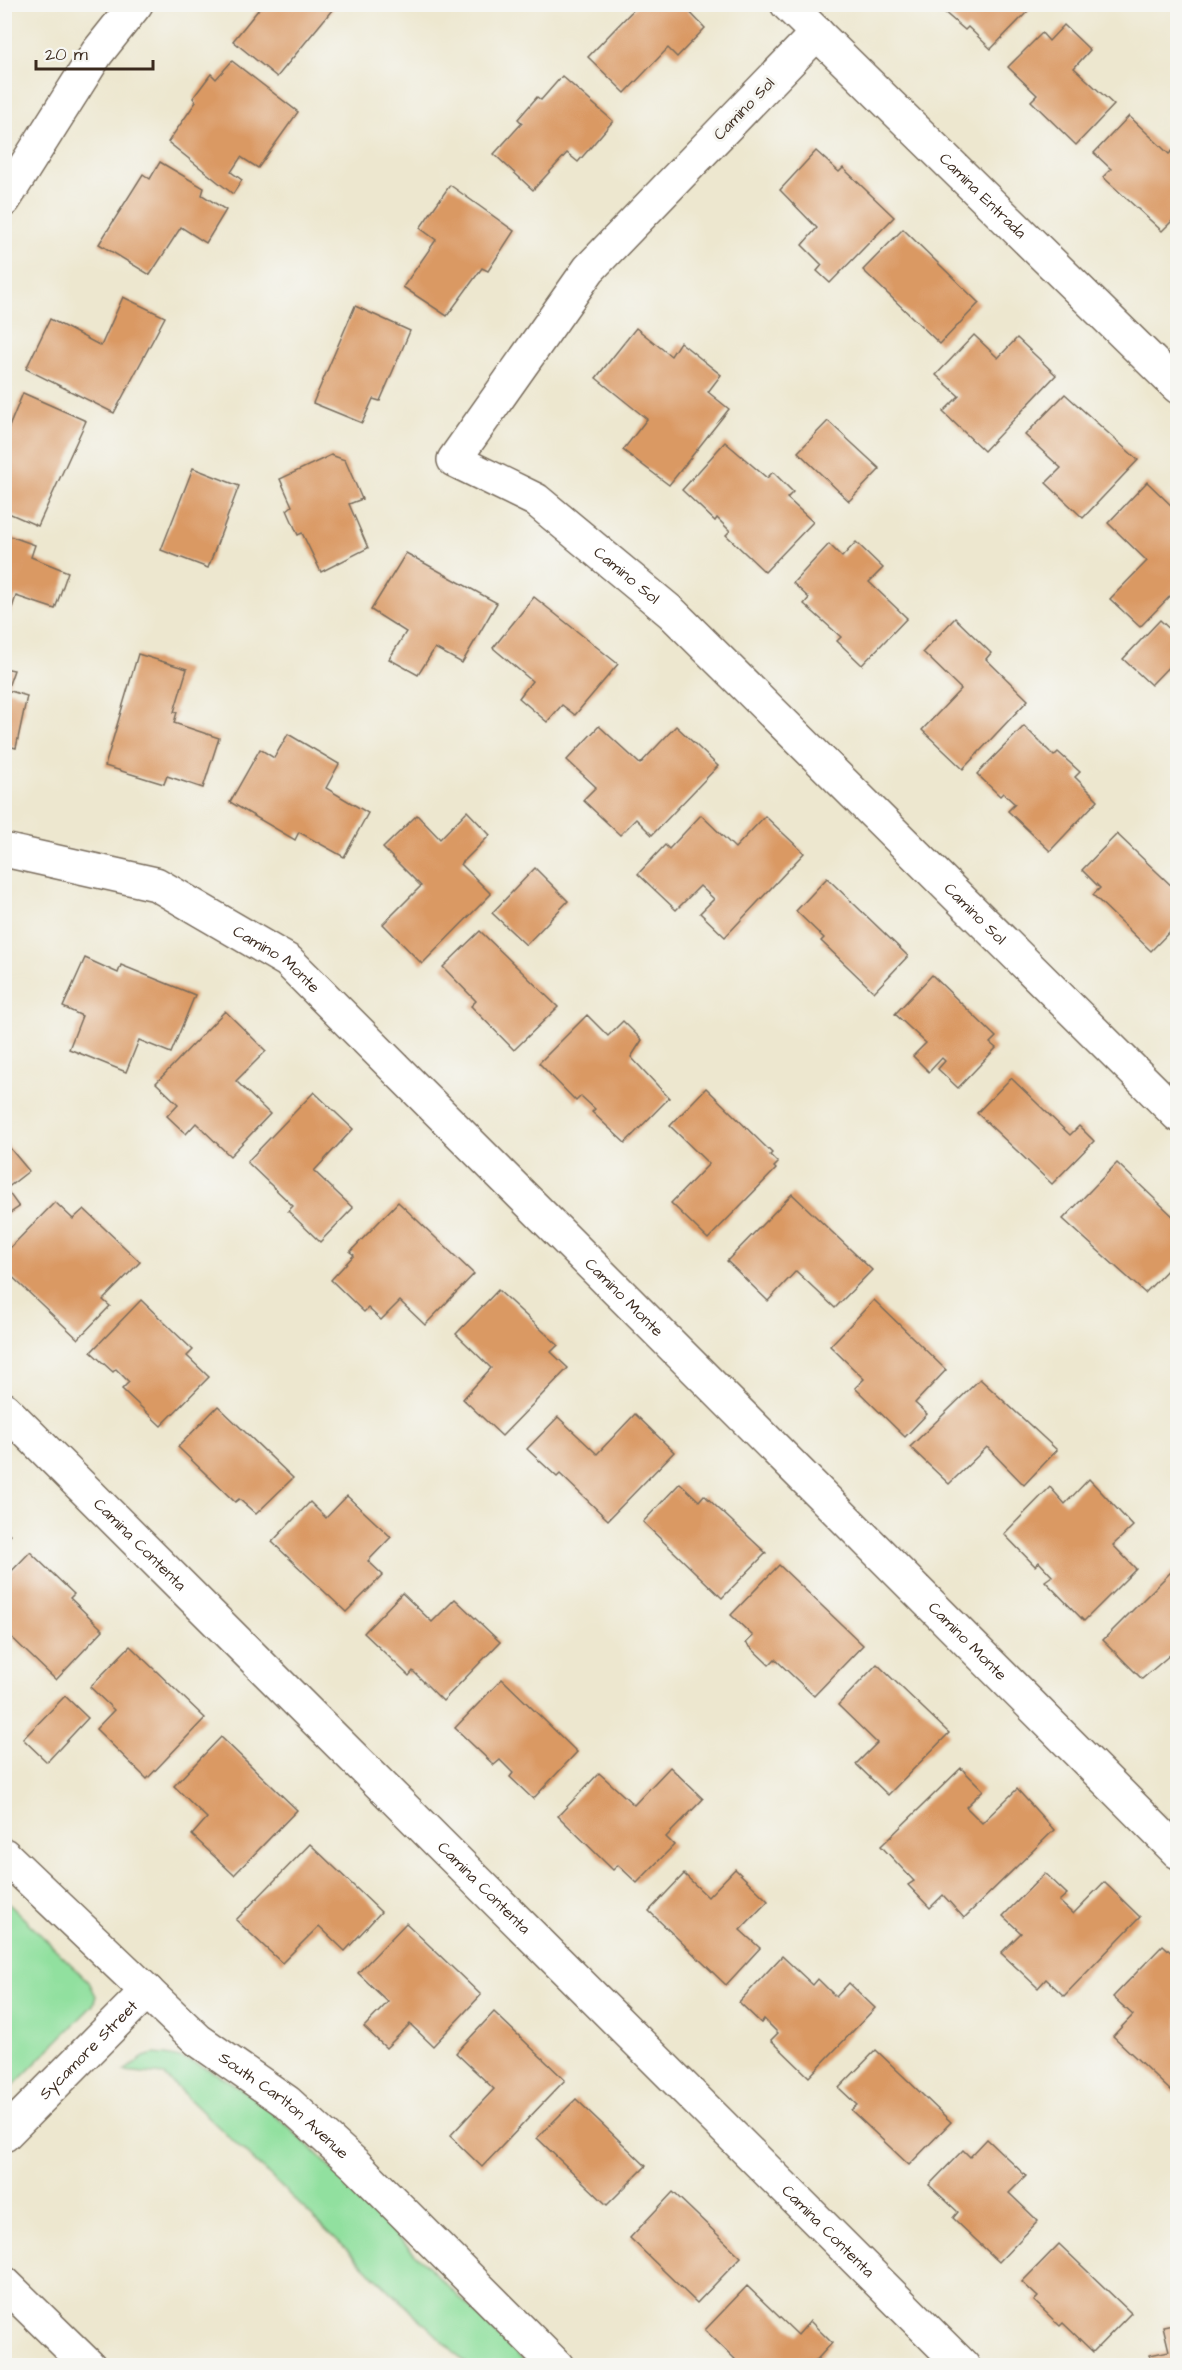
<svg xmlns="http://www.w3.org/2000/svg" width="1182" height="2370" viewBox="0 0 1182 2370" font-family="'Architects Daughter',sans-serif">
  <rect width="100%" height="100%" fill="#f6f6f2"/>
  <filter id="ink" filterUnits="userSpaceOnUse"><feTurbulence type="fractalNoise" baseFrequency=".0167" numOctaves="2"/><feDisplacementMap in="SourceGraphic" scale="12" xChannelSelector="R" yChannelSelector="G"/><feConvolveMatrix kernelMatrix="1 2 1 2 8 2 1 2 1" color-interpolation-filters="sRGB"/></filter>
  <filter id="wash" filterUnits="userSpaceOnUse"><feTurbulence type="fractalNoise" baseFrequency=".008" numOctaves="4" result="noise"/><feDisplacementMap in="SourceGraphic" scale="24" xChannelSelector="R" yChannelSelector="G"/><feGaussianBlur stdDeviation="1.35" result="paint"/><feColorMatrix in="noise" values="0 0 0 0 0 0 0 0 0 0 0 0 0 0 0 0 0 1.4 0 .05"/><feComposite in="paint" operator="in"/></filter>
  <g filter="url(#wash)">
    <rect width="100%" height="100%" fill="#ede7cf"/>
    <g fill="#91e09f" stroke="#66855e" stroke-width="1.5">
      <polygon points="5,1900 89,1982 96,1996 93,2005 5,2094"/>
      <path d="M154 2054C236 2056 333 2172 388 2227 435 2273 481 2319 528 2365H468L164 2075 124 2071 144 2057Z"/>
    </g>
    <g id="blocks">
      <g fill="#da9963">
        <polygon points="263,4 337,4 277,77 233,41"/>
        <polygon points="639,4 682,4 705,28 677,57 668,48 625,93 588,57"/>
        <polygon points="935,4 1024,4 1029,10 991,49 968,27 965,30"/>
        <polygon points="1064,25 1090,50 1074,68 1114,105 1076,145 1031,101 1037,95 1008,67 1042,33 1049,41"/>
        <polygon points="232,61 298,112 258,168 241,157 231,172 242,180 233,194 168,142 196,102 193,98 211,74 216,79"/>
        <polygon points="562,76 613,121 578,162 567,153 533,190 494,154 522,123 518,119 537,97 541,100"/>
        <polygon points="1129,116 1169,154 1178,146 1178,215 1162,231 1103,177 1111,169 1094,153"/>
        <polygon points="816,151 839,172 843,168 894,217 830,283 817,271 822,265 802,245 817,228 780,190"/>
        <polygon points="160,162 204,188 202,195 226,210 206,243 181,227 150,275 99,244 143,174 150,179"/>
        <polygon points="450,185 514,231 488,271 482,268 447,316 403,287 436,240 420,228"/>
        <polygon points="903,229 979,303 940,344 863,270"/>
        <polygon points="123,297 165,317 114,413 26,369 50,319 101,346"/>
        <polygon points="355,306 410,331 380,401 373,399 362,423 313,403"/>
        <polygon points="636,328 671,356 680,342 721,375 708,392 729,409 669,485 623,450 647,419 596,378"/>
        <polygon points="974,335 998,358 1017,338 1056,375 984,451 943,412 959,396 936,375"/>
        <polygon points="23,393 86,421 38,526 4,511 4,455 9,445 4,443 4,439"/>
        <polygon points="1065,394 1138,460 1083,518 1046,483 1061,468 1025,435"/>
        <polygon points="828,421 880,469 849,501 798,452"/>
        <polygon points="725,442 767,478 773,472 793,492 787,498 813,522 765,572 726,535 730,531 717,518 715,521 682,490"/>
        <polygon points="331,455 345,460 362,499 349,504 368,548 321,572 302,533 298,535 287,510 292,506 280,479"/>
        <polygon points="193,468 239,486 208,568 161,550"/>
        <polygon points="1147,482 1178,512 1178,588 1140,627 1110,599 1147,561 1108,523"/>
        <polygon points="4,534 35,545 31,557 68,572 55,609 16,596 5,629"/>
        <polygon points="856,542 883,568 869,582 907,618 862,665 837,641 841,637 804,604 809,598 793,583 829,544 842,557"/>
        <polygon points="406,553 497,603 462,663 435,648 418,675 389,659 406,632 371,610"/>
        <polygon points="534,597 618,664 575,715 562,705 547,722 519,698 532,681 493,648"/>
        <polygon points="955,618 991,653 986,659 1028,700 963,769 922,730 961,689 923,652"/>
        <polygon points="1160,620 1178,637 1178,657 1151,685 1123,659"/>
        <polygon points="138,654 187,669 174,712 177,712 174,723 219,738 203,788 167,776 164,784 105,766"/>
        <polygon points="4,668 14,670 7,690 27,696 16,748 4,745"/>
        <polygon points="599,726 640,764 676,726 718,766 652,835 636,819 620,835 583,800 596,787 567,760"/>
        <polygon points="1024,726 1054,756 1058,752 1080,772 1075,777 1098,800 1050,851 1008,811 1015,804 1003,793 1000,796 977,774"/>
        <polygon points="288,734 339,764 326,788 368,813 344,857 299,832 295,840 230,802 260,749 274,758"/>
        <polygon points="467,811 490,835 461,864 491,894 422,964 383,924 421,886 383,848 417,815 440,839"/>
        <polygon points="701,815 735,848 765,816 804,853 725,937 700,913 714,899 700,886 676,910 638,874 665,845 669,849"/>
        <polygon points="1117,834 1178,892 1178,923 1151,951 1093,895 1100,888 1082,870"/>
        <polygon points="535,868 568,901 526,945 492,913"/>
        <polygon points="827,878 908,956 874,992 821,941 824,938 796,911"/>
        <polygon points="480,931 558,1007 514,1050 471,1006 476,1001 443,967"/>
        <polygon points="85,958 118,973 121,965 195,995 171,1053 139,1040 126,1072 69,1049 82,1016 63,1007"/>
        <polygon points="1178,966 1178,977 1172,972"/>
        <polygon points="932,975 996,1037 990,1043 996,1048 958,1088 938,1069 945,1061 942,1058 929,1072 913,1056 926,1043 895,1014"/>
        <polygon points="225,1011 266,1051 236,1081 270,1114 230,1156 196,1123 186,1134 167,1116 178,1104 156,1083"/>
        <polygon points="587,1015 608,1036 623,1021 642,1040 631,1057 669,1098 625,1143 592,1112 595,1109 581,1096 576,1101 539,1063"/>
        <polygon points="1011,1078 1070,1135 1079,1126 1094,1141 1052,1184 977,1113"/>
        <polygon points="706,1088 772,1153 770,1155 778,1163 774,1167 776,1169 708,1239 671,1203 709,1164 670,1126"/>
        <polygon points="314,1092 353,1129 314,1171 353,1208 320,1242 288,1211 293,1206 247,1162"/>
        <polygon points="4,1141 29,1171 6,1189 19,1207 4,1217"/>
        <polygon points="1117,1163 1178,1221 1178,1259 1145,1293 1063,1219"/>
        <polygon points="792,1194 872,1270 835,1308 796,1271 768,1301 727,1261"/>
        <polygon points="55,1202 73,1219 84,1209 140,1262 103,1300 110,1306 78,1339 4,1269 4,1254"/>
        <polygon points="398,1202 474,1274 425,1325 400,1301 381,1320 368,1308 364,1312 331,1280 354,1255 350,1252"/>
        <polygon points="498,1290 558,1345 551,1352 568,1368 502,1436 463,1399 491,1368 456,1334"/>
        <polygon points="141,1300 193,1350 187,1356 209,1377 161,1426 122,1389 129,1382 116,1369 113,1372 91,1352"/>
        <polygon points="874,1300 946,1370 915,1403 927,1414 905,1437 855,1388 864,1379 830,1346"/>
        <polygon points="980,1379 1057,1450 1024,1485 987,1447 949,1484 910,1447"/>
        <polygon points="218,1406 293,1478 256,1514 239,1499 235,1502 178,1447"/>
        <polygon points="635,1414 674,1452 608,1520 560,1474 557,1477 527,1449 558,1417 597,1454"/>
        <polygon points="1089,1479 1133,1526 1113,1545 1136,1569 1084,1621 1045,1581 1052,1576 1039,1562 1035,1566 1004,1534 1050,1487 1065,1504"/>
        <polygon points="680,1483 699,1501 704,1495 766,1553 722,1598 643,1522"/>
        <polygon points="347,1496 391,1537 368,1561 383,1575 346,1612 272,1542 310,1502 326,1518"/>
        <polygon points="4,1529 11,1535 4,1542"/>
        <polygon points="30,1552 74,1594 70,1598 103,1630 56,1680 4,1630 4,1579"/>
        <polygon points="779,1565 863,1645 814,1696 775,1659 769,1665 746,1643 753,1636 731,1615"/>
        <polygon points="1172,1571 1178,1577 1178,1648 1142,1679 1103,1640"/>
        <polygon points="402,1593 432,1622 455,1599 500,1642 443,1701 413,1671 409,1676 364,1633"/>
        <polygon points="130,1646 205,1718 147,1779 96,1729 114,1710 90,1687"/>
        <polygon points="877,1664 949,1733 888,1795 856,1764 877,1743 838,1705"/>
        <polygon points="502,1679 577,1752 533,1799 510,1777 513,1773 500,1760 494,1765 455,1728"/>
        <polygon points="65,1696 88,1718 47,1762 23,1739"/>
        <polygon points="221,1737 297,1810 234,1875 192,1835 207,1818 174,1786"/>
        <polygon points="670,1767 703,1799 666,1837 674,1845 637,1883 618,1865 613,1870 558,1816 599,1773 634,1805"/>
        <polygon points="961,1768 983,1790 966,1807 982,1823 1017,1789 1054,1830 964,1918 943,1895 930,1908 908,1885 914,1881 881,1846"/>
        <polygon points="310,1844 381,1912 345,1951 319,1926 282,1963 236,1920"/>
        <polygon points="735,1869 768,1901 740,1930 760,1948 726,1985 649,1911 684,1874 708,1897"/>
        <polygon points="1045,1873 1067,1894 1059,1901 1073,1914 1104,1882 1140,1917 1064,1996 1046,1979 1038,1988 1001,1953 1021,1933 1003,1916"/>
        <polygon points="406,1923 481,1995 433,2046 410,2024 386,2048 364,2027 388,2002 358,1973"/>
        <polygon points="1163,1945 1178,1959 1178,2088 1173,2093 1113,2036 1133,2015 1113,1997"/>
        <polygon points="782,1956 813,1985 818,1979 836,1997 849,1983 875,2008 809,2077 771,2040 778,2033 764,2019 761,2023 739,2002"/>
        <polygon points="494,2012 565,2080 482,2167 450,2136 494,2089 456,2053"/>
        <polygon points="876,2050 951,2122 909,2165 851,2110 857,2105 839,2088"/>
        <polygon points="576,2099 646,2166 607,2205 537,2138"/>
        <polygon points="987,2139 1026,2176 1009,2193 1038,2221 999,2262 953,2218 958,2212 929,2185 963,2150 970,2157"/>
        <polygon points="673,2192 741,2257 697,2303 630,2238"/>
        <polygon points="1059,2244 1131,2313 1093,2352 1063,2323 1060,2326 1034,2301 1038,2297 1022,2282"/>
        <polygon points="747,2286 798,2335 810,2321 832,2343 811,2366 733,2366 731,2364 735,2359 705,2330"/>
        <polygon points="1178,2323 1178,2366 1153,2366 1150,2355 1169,2351 1163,2326"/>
      </g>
    </g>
  </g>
  <g filter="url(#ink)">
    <use href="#blocks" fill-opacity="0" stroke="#796c5c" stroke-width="1.5"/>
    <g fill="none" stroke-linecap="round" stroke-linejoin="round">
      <defs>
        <g id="street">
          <path id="s1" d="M787 4 1178 387"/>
          <path id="s2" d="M817 33 589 269 454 460 536 500 672 613 1178 1115"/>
          <polyline points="4,200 97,53 136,4"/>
          <path id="s3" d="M4 850 156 884 288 961 1178 1852"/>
          <path id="s4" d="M4 1409 963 2366"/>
          <path id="s5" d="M4 1855 198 2040 287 2102 356 2165 557 2366"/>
          <path id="s6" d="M4 2135 147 1991"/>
          <polyline points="4,2283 89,2366"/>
        </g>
      </defs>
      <use href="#street" stroke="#796c5c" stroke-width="36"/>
      <use href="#street" stroke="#fff" stroke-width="33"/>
    </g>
  </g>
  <g text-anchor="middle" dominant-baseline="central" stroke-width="6" stroke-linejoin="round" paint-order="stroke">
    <g font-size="16" fill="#3b2a1e" stroke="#f6f6f2">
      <text transform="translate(744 109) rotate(-46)">Camino Sol</text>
      <text stroke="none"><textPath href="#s1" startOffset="274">Camina Entrada</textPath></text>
      <text stroke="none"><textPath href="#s2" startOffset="771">Camino Sol</textPath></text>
      <text stroke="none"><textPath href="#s2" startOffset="1257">Camino Sol</textPath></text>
      <text stroke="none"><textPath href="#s3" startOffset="298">Camino Monte</textPath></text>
      <text stroke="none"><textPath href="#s3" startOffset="784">Camino Monte</textPath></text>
      <text stroke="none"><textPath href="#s4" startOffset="192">Camina Contenta</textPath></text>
      <text stroke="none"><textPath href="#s3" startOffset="1270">Camino Monte</textPath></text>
      <text stroke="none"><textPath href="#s4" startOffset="678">Camina Contenta</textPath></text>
      <text stroke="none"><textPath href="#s6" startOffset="120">Sycamore Street</textPath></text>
      <text stroke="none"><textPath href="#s5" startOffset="376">South Carlton Avenue</textPath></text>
      <text stroke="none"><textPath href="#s4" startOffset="1164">Camina Contenta</textPath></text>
    </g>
  </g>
  <rect width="1182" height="2370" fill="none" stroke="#f6f6f2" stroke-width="24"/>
  <path d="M36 60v9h117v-9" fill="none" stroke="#3b2a1e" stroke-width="3"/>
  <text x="45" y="60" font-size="18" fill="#3b2a1e" stroke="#f6f6f2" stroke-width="4.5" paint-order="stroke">20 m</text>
</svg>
